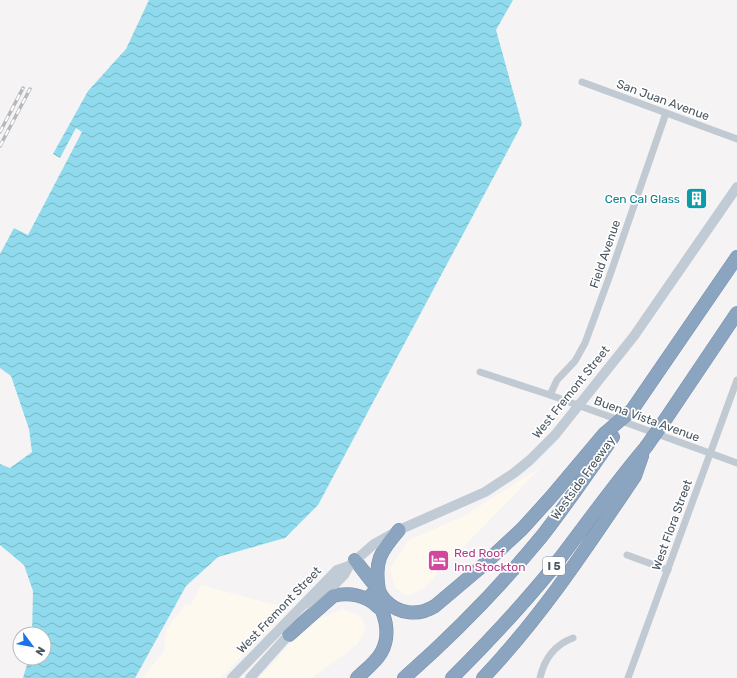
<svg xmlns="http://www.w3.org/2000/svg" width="737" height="678" viewBox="0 0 737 678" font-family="Rubik,sans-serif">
  <defs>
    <pattern id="water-waves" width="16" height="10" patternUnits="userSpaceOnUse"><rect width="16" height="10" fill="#90daee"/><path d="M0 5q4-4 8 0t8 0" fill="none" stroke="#78b4c4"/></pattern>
  </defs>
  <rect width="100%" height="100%" fill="#f5f3f3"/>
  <g fill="#fdf9ef">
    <polygon points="541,467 424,588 408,596 395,588 390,568 409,540 464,516"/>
    <polygon points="201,585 287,608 221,678 143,678 164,651 166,630 186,604 191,605"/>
    <polygon points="342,609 361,616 366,630 357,645 312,678 259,678 308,624"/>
  </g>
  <polygon fill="url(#water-waves)" points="149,0 513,0 496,30 522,124 318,505 285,538 218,557 186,586 135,678 23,678 29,658 44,658 44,634 32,634 33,591 24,565 0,545 0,464 10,468 32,452 29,429 11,376 0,368 0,254 14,228 28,235 82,132 76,128 60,158 53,154 88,91 126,49"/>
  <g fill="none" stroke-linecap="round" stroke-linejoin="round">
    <defs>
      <g id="highway">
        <polyline points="632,410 737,257"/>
        <polyline points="667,417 737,313"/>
        <path d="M355 560C363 570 370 580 378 589 380 593 382 597 385 600 399 615 419 616 435 606L480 568 522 529 551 497 604 434"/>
        <path d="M379 591C374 561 380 552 399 530"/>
        <path d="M289 635 333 596C349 592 366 595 378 607"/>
        <path d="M357 678C365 670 375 663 381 653 392 634 385 610 372 594"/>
        <path d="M404 678C454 634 500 587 542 536 567 504 590 470 613 437"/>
        <path d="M452 678C487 643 520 608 551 570 583 529 612 487 646 447"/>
        <path d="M483 678C542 616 587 547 635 476L642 456"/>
      </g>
    </defs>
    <use href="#highway" stroke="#7690ad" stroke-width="14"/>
    <g stroke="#c1cad2" stroke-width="7">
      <polyline points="582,82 737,139"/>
      <polyline points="480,372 550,395 737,463"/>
      <polyline points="550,395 557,380 575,361 585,343 610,275 666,113"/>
      <polyline points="627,555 668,570"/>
      <path d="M540 678C544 660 554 645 573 638"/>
      <polyline points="628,678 737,380"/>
    </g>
    <g stroke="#c1cbd6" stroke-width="10">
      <polyline points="312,607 344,575 349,566 374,544 399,530 485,492 514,473 530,460 555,435 634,336 737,187"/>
      <polyline points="232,678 337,570 349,566"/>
      <polyline points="250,678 293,630"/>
    </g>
    <use href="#highway" stroke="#8ba5c1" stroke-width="13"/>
    <defs>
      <g id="rail">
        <polyline points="0,132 23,88"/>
        <polyline points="0,146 30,89"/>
      </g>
    </defs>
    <use href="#rail" stroke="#b5b8bd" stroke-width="3.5"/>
    <use href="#rail" stroke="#fff" stroke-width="2" stroke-dasharray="6" stroke-linecap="butt"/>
    <defs>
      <g id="highway-bridge">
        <polyline points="604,434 632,410"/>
        <polyline points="646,447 667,417"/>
      </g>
    </defs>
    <use href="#highway-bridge" stroke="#7690ad" stroke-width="14" stroke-linecap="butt"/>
    <use href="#highway-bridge" stroke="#8ba5c1" stroke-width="13"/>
  </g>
  <defs>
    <symbol id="building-square" viewBox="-11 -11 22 22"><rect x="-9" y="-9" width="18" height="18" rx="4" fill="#0f9aa8" stroke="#fff"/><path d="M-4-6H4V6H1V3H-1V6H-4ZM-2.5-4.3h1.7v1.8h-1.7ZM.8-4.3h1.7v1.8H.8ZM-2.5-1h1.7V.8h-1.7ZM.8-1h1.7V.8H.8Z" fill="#fff"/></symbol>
    <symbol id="hotel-square" viewBox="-11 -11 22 22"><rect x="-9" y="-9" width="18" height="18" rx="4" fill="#d1479c" stroke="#fff"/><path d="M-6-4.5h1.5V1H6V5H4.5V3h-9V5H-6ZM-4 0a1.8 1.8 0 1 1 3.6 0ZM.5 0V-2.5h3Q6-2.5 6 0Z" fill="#fff"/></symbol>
  </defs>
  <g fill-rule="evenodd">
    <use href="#building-square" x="684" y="186" width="25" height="25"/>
    <use href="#hotel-square" x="426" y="548" width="25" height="25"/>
  </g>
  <g text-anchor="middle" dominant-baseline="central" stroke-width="3.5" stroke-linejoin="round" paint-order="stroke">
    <rect fill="#fff" stroke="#808990" stroke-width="1" x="543" y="557" width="22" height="18" rx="3"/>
    <g font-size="11" font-weight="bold" fill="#4a5661">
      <text x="554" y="566">I 5</text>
    </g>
    <g font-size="12" fill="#4a5661" stroke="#fff">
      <text transform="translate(663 100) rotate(20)">San Juan Avenue</text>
      <text transform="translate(605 254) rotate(-71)">Field Avenue</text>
      <text transform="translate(571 392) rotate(-51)">West Fremont Street</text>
      <text transform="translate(647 419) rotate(20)">Buena Vista Avenue</text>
      <text transform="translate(583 478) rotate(-54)">Westside Freeway</text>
      <text transform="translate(672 525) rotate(-70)">West Flora Street</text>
      <text transform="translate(279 610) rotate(-46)">West Fremont Street</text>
    </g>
    <g font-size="12" fill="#0d838f" stroke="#fff" text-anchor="end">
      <text x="680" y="199">Cen Cal Glass</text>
    </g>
    <g font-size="12" fill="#b23c85" stroke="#fff" text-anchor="start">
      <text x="454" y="553">Red Roof<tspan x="454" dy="14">Inn Stockton</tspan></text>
    </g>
  </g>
  <g transform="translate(32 646) rotate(122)"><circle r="19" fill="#ffffff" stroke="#b7bbc0"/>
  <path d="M0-3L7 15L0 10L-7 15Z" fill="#1a73e8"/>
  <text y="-6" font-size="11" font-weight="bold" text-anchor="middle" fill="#4a5661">N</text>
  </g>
</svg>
